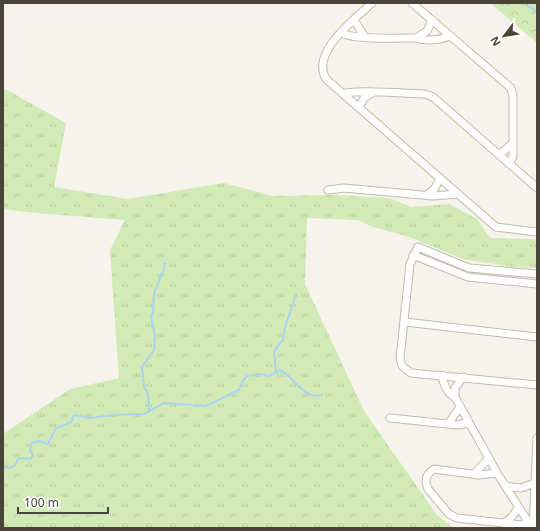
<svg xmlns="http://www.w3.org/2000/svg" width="540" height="531" viewBox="0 0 540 531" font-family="'Noto Sans',sans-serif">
  <defs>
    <pattern id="grass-tufts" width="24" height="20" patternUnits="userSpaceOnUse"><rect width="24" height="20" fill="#d2eab5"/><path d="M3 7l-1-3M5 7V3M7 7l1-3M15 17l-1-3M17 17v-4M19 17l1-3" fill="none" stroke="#b6ca9c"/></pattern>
    <pattern id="forest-crowns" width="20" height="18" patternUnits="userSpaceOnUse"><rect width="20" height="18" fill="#d2eab5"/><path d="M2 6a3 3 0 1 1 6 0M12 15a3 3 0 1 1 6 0" fill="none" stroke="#b6ca9c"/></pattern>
  </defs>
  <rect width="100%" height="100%" fill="#f6f3ec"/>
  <polygon fill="url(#grass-tufts)" points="5,89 66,123 54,187 128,199 224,183 273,196 335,195 389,198 411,207 449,204 477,219 490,238 537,239 537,268 513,267 463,259 409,237 373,227 358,220 307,218 305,284 364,411 437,515 454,528 3,528 3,434 70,389 119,378 110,250 125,220 35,213 3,209 3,90"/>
  <polygon fill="url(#forest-crowns)" points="490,3 537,3 537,43"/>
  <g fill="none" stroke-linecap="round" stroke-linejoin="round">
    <g stroke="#a9d4f2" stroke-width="2">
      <polyline points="524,3 537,12"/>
      <polyline points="276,372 274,351 283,340 285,327 296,295"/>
      <polyline points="149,411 148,394 144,387 142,367 154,350 155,336 151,316 153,312 154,294 164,268 165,263"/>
      <path d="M3 467 10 468 16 464 18 459 22 458 30 459 33 456 30 450 32 443 39 441 48 444 56 428 71 422 74 415 89 418 115 415 144 414 164 403 206 406 239 390 242 382 247 376 261 374 269 376 280 370C296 378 302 399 322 395"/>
    </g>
    <defs>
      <g id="minor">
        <path d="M372 3C355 19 310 52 326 79L496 227 537 232"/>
        <polyline points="412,3 511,88 513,96 513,156 509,164"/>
        <polyline points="354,20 365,37"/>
        <path d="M342 33C353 40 400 38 416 38 428 42 439 40 450 36"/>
        <polyline points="416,38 427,31 432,20"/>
        <path d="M343 94C351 89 412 94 425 94L433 97 537 188"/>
        <polyline points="359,108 364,98 372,93"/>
        <polyline points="499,155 512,144"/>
        <polyline points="328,190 344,188 433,196 458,194"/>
        <polyline points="428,194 435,188 440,178"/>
        <polyline points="413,255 468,277 537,284"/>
        <polyline points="537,274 469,268 418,247 410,264 400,358 402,366 411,373 537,385"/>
        <polyline points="405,322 537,337"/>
        <path d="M442 375C443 383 447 394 455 397L497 473 529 523 531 524"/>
        <polyline points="455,397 455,388 463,377"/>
        <polyline points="390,418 457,425 468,423"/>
        <polyline points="448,424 460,407"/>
        <polyline points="475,473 489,458"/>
        <path d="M497 473 479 475 434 469C426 474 424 480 428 489L449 514 457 518 521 525 529 523"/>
        <polyline points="506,486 521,488 535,483"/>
        <polyline points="504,523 511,518 519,507"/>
        <polyline points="533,528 537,438"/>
      </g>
    </defs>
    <use href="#minor" stroke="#c2bbae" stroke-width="9"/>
    <use href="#minor" stroke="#fff" stroke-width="7"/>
  </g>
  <rect width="540" height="531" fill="none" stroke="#4b4439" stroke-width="8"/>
  <g transform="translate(504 36) rotate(239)" stroke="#ffffff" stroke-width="3" paint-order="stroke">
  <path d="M0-3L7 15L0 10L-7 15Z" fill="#4b4439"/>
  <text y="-6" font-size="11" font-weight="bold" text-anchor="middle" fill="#4b4439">N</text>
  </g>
  <path d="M18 507v6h90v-6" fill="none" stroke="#4b4439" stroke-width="2"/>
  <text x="24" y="507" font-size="12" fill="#4b4439" stroke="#ffffff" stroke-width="3" paint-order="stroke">100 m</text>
</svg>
